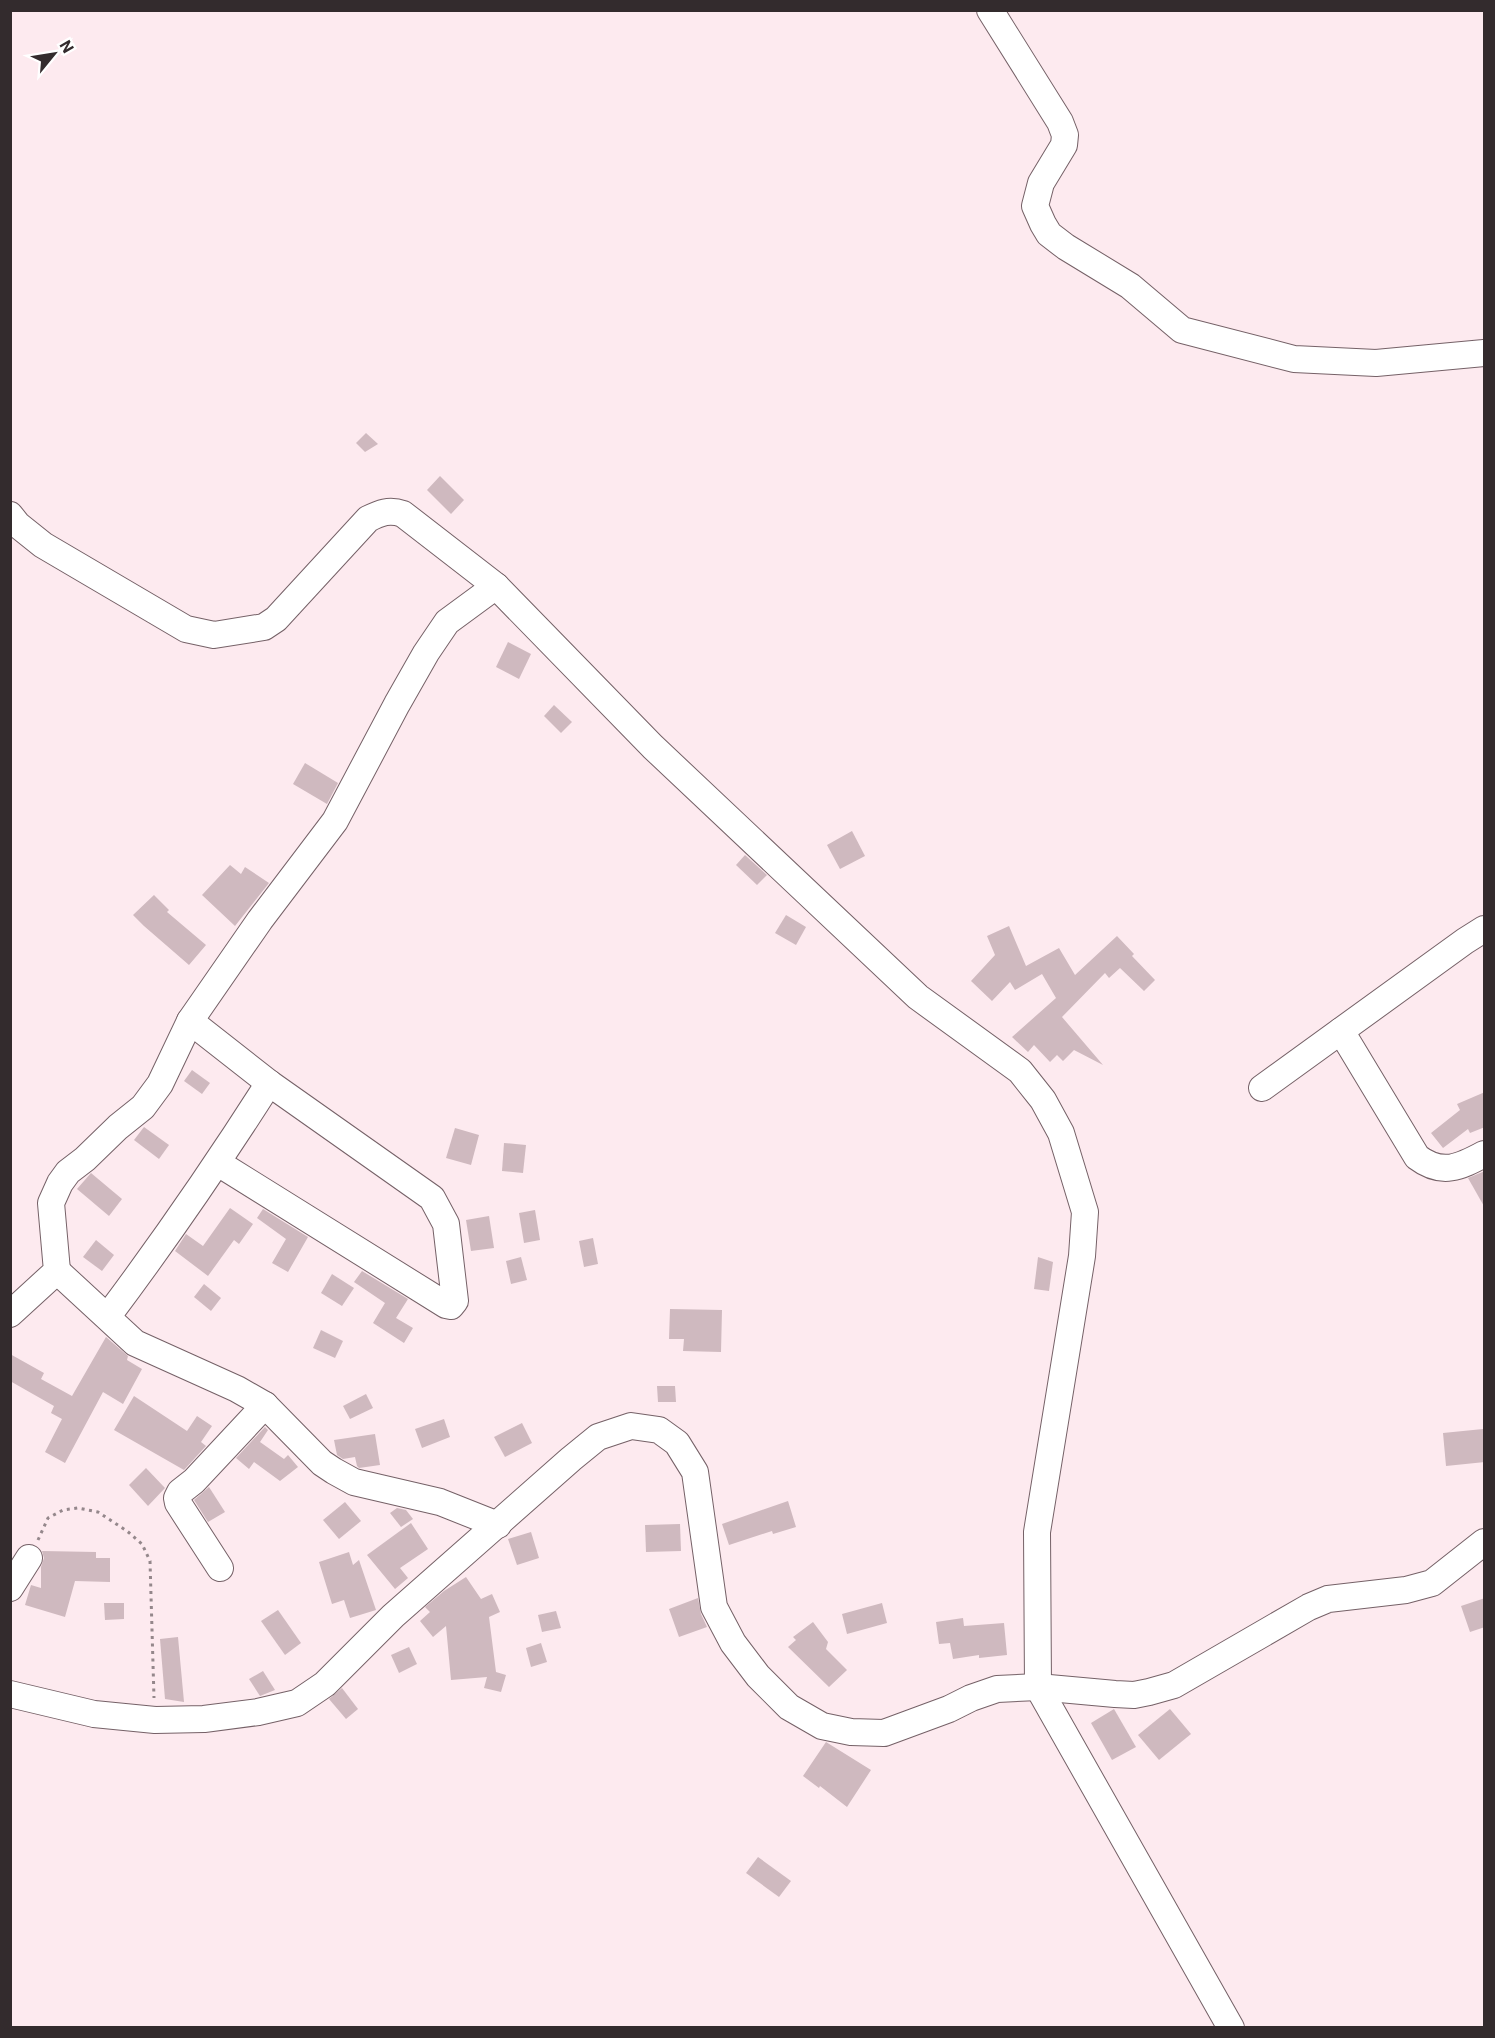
<svg xmlns="http://www.w3.org/2000/svg" width="1495" height="2038" viewBox="0 0 1495 2038" font-family="Roboto,sans-serif">
  <rect width="100%" height="100%" fill="#fdeaef"/>
  <g fill="#cfb9bf">
    <polygon points="366,433 378,444 365,452 356,443"/>
    <polygon points="440,476 464,500 451,514 427,490"/>
    <polygon points="508,642 531,654 519,679 496,667"/>
    <polygon points="554,705 572,722 561,733 544,716"/>
    <polygon points="305,763 338,783 327,804 293,784"/>
    <polygon points="852,831 865,856 840,869 827,845"/>
    <polygon points="745,855 767,875 757,885 736,865"/>
    <polygon points="230,865 241,874 245,867 269,883 235,926 202,895"/>
    <polygon points="154,895 169,910 167,912 206,945 189,965 144,926 133,915"/>
    <polygon points="786,915 806,927 796,945 775,933"/>
    <polygon points="1009,926 1026,966 1059,948 1075,975 1117,936 1134,954 1132,956 1155,980 1144,991 1120,968 1109,978 1105,973 1062,1017 1103,1065 1074,1050 1063,1061 1057,1055 1050,1062 1034,1045 1028,1052 1012,1037 1056,998 1042,974 1015,990 1010,982 992,1001 971,981 995,955 987,936"/>
    <polygon points="192,1070 210,1083 202,1094 184,1081"/>
    <polygon points="1485,1092 1485,1127 1470,1133 1468,1129 1443,1148 1431,1133 1460,1110 1457,1104"/>
    <polygon points="144,1127 169,1145 159,1159 134,1140"/>
    <polygon points="455,1128 479,1135 471,1165 446,1158"/>
    <polygon points="504,1143 526,1145 523,1173 502,1171"/>
    <polygon points="1485,1171 1485,1208 1468,1178"/>
    <polygon points="91,1173 122,1199 109,1216 77,1189"/>
    <polygon points="230,1208 253,1224 239,1244 234,1240 208,1276 175,1251 186,1234 203,1246"/>
    <polygon points="263,1209 308,1237 288,1272 272,1263 286,1239 257,1218"/>
    <polygon points="535,1210 540,1240 524,1243 519,1213"/>
    <polygon points="489,1216 494,1248 471,1251 466,1220"/>
    <polygon points="593,1238 598,1264 584,1267 579,1241"/>
    <polygon points="96,1240 114,1255 102,1271 83,1257"/>
    <polygon points="521,1257 527,1280 511,1284 506,1261"/>
    <polygon points="1038,1257 1053,1262 1049,1291 1034,1289"/>
    <polygon points="362,1271 408,1299 396,1318 413,1328 404,1343 373,1323 385,1303 354,1282"/>
    <polygon points="332,1274 354,1288 342,1306 321,1293"/>
    <polygon points="204,1284 221,1298 211,1311 194,1297"/>
    <polygon points="670,1309 722,1310 721,1352 683,1351 684,1339 669,1339"/>
    <polygon points="321,1330 343,1341 335,1358 313,1348"/>
    <polygon points="106,1337 128,1356 127,1360 142,1369 123,1404 103,1392 65,1463 45,1452 62,1419 51,1413 54,1406 10,1381 10,1354 44,1373 41,1379 72,1396"/>
    <polygon points="657,1386 675,1386 676,1402 658,1402"/>
    <polygon points="366,1394 373,1408 350,1419 343,1406"/>
    <polygon points="134,1396 187,1431 197,1416 212,1426 201,1442 206,1446 184,1470 114,1430"/>
    <polygon points="444,1419 450,1437 422,1448 415,1429"/>
    <polygon points="522,1423 532,1443 505,1457 494,1437"/>
    <polygon points="265,1427 268,1430 260,1442 284,1459 288,1455 298,1467 280,1481 254,1462 249,1469 236,1458"/>
    <polygon points="1483,1429 1485,1462 1446,1466 1443,1433"/>
    <polygon points="375,1434 380,1465 359,1468 357,1466 355,1457 343,1459 337,1455 334,1440"/>
    <polygon points="146,1468 165,1488 148,1506 129,1485"/>
    <polygon points="209,1487 225,1512 208,1522 194,1500"/>
    <polygon points="788,1501 796,1527 773,1534 772,1531 729,1545 722,1524"/>
    <polygon points="345,1502 361,1521 339,1539 323,1520"/>
    <polygon points="397,1508 406,1510 413,1519 401,1527 390,1513"/>
    <polygon points="411,1523 428,1549 400,1568 408,1578 395,1589 367,1555"/>
    <polygon points="680,1524 681,1551 646,1552 645,1525"/>
    <polygon points="531,1532 539,1558 517,1565 508,1539"/>
    <polygon points="42,1551 96,1552 96,1558 110,1558 110,1582 75,1581 65,1617 25,1605 31,1585 41,1588 41,1567 44,1558"/>
    <polygon points="349,1552 353,1565 359,1560 376,1610 350,1618 344,1600 332,1604 319,1562"/>
    <polygon points="466,1577 481,1599 492,1594 500,1612 489,1617 496,1672 506,1675 501,1692 484,1688 487,1677 451,1680 446,1626 433,1637 420,1621 430,1612 425,1607 444,1591"/>
    <polygon points="698,1598 701,1614 707,1627 679,1637 669,1609"/>
    <polygon points="1485,1598 1485,1627 1470,1632 1461,1606"/>
    <polygon points="104,1603 124,1603 124,1619 105,1620"/>
    <polygon points="882,1603 887,1623 847,1634 842,1614"/>
    <polygon points="278,1610 301,1643 285,1655 261,1621"/>
    <polygon points="556,1611 561,1628 542,1632 538,1615"/>
    <polygon points="963,1618 964,1626 1004,1623 1007,1655 979,1658 979,1655 953,1659 950,1643 939,1644 936,1622"/>
    <polygon points="813,1622 828,1642 826,1649 847,1670 829,1687 788,1647 796,1640 793,1637"/>
    <polygon points="178,1637 184,1702 165,1699 160,1639"/>
    <polygon points="541,1643 547,1662 531,1667 526,1648"/>
    <polygon points="409,1647 417,1664 399,1673 391,1655"/>
    <polygon points="263,1671 275,1690 260,1696 249,1679"/>
    <polygon points="342,1688 358,1709 346,1719 329,1699"/>
    <polygon points="1114,1709 1136,1747 1112,1760 1091,1723"/>
    <polygon points="1170,1709 1191,1734 1159,1760 1138,1735"/>
    <polygon points="826,1742 871,1770 847,1807 820,1786 819,1788 803,1776"/>
    <polygon points="758,1857 791,1881 779,1897 746,1873"/>
  </g>
  <g fill="none" stroke-linecap="round" stroke-linejoin="round">
    <defs>
      <g id="minor">
        <polyline points="990,10 1060,122 1065,135 1064,145 1041,183 1035,206 1043,224 1049,234 1066,247 1130,286 1182,330 1294,359 1376,363 1484,353"/>
        <path d="M10 515 18 525 43 545 186 629 214 635 264 627 276 619 368 519C380 513 389 509 403 514L496 586 653 747 918 997 1020 1071 1043 1100 1061 1133 1085 1212 1082 1256 1037 1532 1038 1687 1231 2028"/>
        <polyline points="190,1021 269,1083 432,1198 446,1224 455,1301 451,1306 446,1305 218,1163"/>
        <path d="M1341 1031 1417 1157C1442 1176 1460 1167 1484 1154"/>
        <polyline points="1262,1088 1465,941 1484,929"/>
        <polyline points="57,1271 135,1343 237,1389 265,1405 322,1463 334,1471 354,1482 440,1502 498,1525"/>
        <polyline points="10,1314 57,1271 51,1203 60,1183 68,1172 85,1159 118,1127 143,1107 160,1084 190,1021 260,920 335,821 397,704 426,653 447,622 496,586"/>
        <path d="M108 1316C165 1240 218 1163 269 1083"/>
        <polyline points="220,1568 178,1503 177,1498 180,1492 194,1481 265,1405"/>
        <polyline points="10,1588 29,1558"/>
        <polyline points="10,1694 94,1714 155,1720 204,1719 258,1712 297,1703 325,1684 393,1616 571,1459 598,1437 631,1426 659,1430 677,1443 695,1472 714,1607 733,1643 758,1676 789,1707 822,1726 851,1732 884,1733 949,1709 971,1698 997,1689 1038,1687 1115,1694 1134,1695 1149,1692 1174,1685 1309,1607 1328,1599 1406,1590 1432,1583 1484,1542"/>
      </g>
    </defs>
    <use href="#minor" stroke="#756167" stroke-width="28"/>
    <polyline stroke="#94878b" stroke-width="3" stroke-dasharray="3 4.5" stroke-linecap="butt" points="38,1540 48,1518 63,1510 78,1508 98,1512 127,1531 142,1544 150,1561 154,1698"/>
    <use href="#minor" stroke="#fff" stroke-width="26"/>
  </g>
  <rect width="1495" height="2038" fill="none" stroke="#332b2d" stroke-width="24"/>
  <g transform="translate(54 54) rotate(60)" stroke="#ffffff" stroke-width="4.5" paint-order="stroke">
  <path d="M0-4.5L10 22L0 15L-10 22Z" fill="#332b2d"/>
  <text y="-9" font-size="16" font-weight="bold" text-anchor="middle" fill="#332b2d">N</text>
  </g>
</svg>
